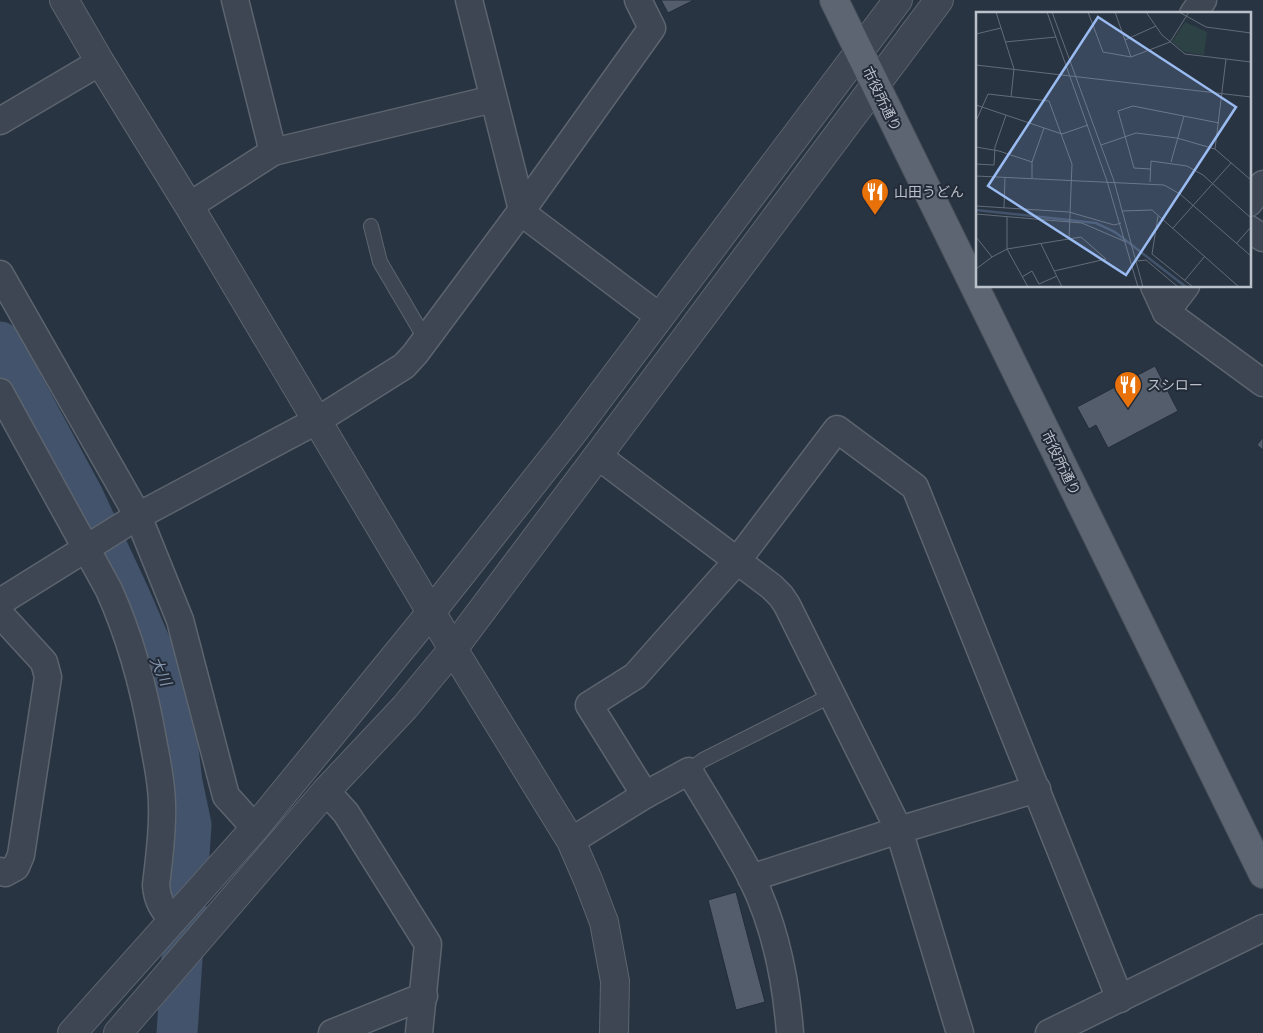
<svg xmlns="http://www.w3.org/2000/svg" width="1263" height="1033" viewBox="0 0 1263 1033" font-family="Arial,'Noto Sans JP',sans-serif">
  <rect width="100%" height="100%" fill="#293442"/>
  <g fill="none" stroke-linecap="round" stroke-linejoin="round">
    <polyline stroke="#42536b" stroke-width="41" points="0,342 83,496 131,599 171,692 182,782 191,825 177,1033"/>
  </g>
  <g fill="#535d6c" stroke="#242d39">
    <polygon points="661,0 694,0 668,13"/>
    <polygon points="1155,366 1178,411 1108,448 1096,425 1089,429 1077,407"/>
    <polygon points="1263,437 1263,450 1257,445"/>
    <polygon points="736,892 765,1002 736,1010 708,900"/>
  </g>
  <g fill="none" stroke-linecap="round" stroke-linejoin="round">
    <defs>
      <g id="service">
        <polyline points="371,226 380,262 420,330 428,336"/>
        <polyline points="689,771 703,760 832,695"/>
      </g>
      <g id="minor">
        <polyline points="235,0 273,152"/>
        <polyline points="469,0 522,210 530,219 660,317"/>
        <polyline points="1193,14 1203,0"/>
        <polyline points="0,121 100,62"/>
        <polyline points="1249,203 1263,184"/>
        <polyline points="189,206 273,152 493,99"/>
        <polyline points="1249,229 1263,238"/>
        <polyline points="0,274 138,516 180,620 226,796 255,828"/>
        <polyline points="1154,286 1166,312 1263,383"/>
        <polyline points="1166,312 1186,286"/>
        <path d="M0 392 109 590C131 639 144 688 153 740 157 762 162 783 162 805 163 832 159 859 156 885 157 901 163 909 173 921"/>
        <polyline points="598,456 772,587 781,596 787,605 899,830 960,1033"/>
        <polyline points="0,602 138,516 318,420 404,366 415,354 522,210 652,28 638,0"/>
        <polyline points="0,614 44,662 48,677 21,855 16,867 5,873 0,871"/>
        <polyline points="326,791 346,813 428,944 419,1033"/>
        <polyline points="645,795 589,705 635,676 737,561 837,429 915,487 1120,999"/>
        <path d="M571 841 645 795 689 771C710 806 732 841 751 877 775 925 786 980 790 1033"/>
        <polyline points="751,878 899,830 1037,789"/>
        <polyline points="332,1033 424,996"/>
        <polyline points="1049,1033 1263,928"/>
      </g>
      <g id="tertiary">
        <polyline points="64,0 100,62 189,206 453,649 571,841 588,880 604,922 615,981 614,1033"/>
        <polyline points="72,1033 255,828 432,611 571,435 898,0"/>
        <polyline points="118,1033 326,791 405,707 453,649 939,0"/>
      </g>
      <polyline id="primary" points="834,0 1263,874"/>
    </defs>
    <use href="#service" stroke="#5c646f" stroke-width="16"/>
    <use href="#minor" stroke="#5c646f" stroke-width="29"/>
    <use href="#tertiary" stroke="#5c646f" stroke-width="30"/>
    <use href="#primary" stroke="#474f5b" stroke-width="30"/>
    <use href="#service" stroke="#3d4652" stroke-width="14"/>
    <use href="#minor" stroke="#3d4652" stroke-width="26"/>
    <use href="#tertiary" stroke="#3d4652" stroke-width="28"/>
    <use href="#primary" stroke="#5c6571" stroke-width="28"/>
  </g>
  <defs>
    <symbol id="restaurant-pin" viewBox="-11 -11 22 30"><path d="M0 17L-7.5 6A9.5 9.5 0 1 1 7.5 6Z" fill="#e8710a" stroke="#222b37"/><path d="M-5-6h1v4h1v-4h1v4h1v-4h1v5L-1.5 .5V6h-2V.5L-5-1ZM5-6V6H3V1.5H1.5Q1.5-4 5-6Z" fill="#fff"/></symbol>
  </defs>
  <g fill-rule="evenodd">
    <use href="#restaurant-pin" x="859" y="176" width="32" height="43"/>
    <use href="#restaurant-pin" x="1112" y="369" width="32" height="43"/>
  </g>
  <g text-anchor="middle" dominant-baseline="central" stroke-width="4" stroke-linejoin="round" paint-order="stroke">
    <g font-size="14" fill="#bbc1cb" stroke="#222b37">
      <text transform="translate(882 99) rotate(64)">市役所通り</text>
      <text transform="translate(1061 463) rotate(64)">市役所通り</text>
    </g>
    <g font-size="14" fill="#bbc1cb" stroke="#222b37" text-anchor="start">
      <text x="894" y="192">山田うどん</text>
      <text x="1147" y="385">スシロー</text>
    </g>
    <g font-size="15" font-style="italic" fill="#8597b0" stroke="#222b37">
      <text transform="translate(161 671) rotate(66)">大川</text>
    </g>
  </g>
  <g transform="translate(976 12)">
    <rect width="275" height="275" fill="#293442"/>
    <path d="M209 10 231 20 228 43 209 40 196 30Z" fill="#2c4244"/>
    <path fill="none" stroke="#42536b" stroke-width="2.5" d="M0 198 120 211 139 220 210 275"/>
    <path fill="none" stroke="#636c79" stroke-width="1" d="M20 0 38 57 35 85M71 0 131 169 162 275M76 0 138 169 167 275M112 0 127 40 155 45 194 30 213 0M139 0 155 45M170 0 186 23 209 42 275 50M203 0 230 15 275 21M0 22 25 16M149 28 180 14M29 30 80 25M0 53 275 85M0 93 86 122 112 113M0 109 12 82 73 89 96 152 93 227M125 133 160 121 201 126 239 137 275 168M0 135 23 139 56 150M239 137 250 47M195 150 208 104M0 152 18 153 19 135 30 103M174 157 158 156 142 99 157 94 243 111M0 164 188 173 204 182 275 244M56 166V150L68 116M174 170 175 149 211 154 227 163 275 206M0 194 93 200 138 213 145 211M28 196 29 166M146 199 176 198 263 275M0 202 106 211 150 230M182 204 176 242 217 275M197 216 255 151M0 225 16 245 31 237V205M65 232 86 275M260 232 275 215M161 249 170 248 202 275M0 257 16 245M46 265 56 259 63 272 81 264M209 268 229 244M52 275 31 237 105 225 130 247 78 259"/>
    <path fill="#9abbf1" fill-opacity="0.15" stroke="#9abbf1" stroke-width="2.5" d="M122 5 260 95 150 263 12 174Z"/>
    <rect width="275" height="275" fill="none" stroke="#bbc1cb" stroke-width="2.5"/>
  </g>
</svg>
